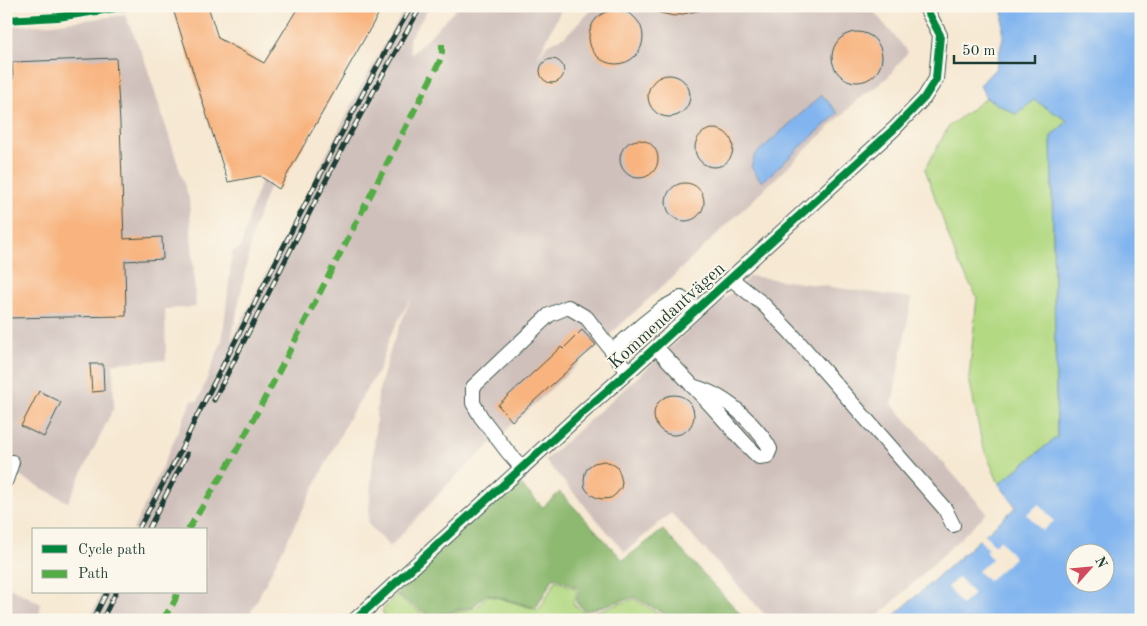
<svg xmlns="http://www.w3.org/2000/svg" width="1147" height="626" viewBox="0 0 1147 626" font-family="'Old Standard TT',serif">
  <rect width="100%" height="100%" fill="#fbf7ec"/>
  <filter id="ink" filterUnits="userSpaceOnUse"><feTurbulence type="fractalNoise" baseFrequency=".02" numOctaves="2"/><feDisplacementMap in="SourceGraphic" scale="10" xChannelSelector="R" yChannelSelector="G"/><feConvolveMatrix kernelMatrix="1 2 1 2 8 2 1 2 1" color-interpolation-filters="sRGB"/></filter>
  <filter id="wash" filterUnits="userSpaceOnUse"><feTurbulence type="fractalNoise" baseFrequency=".0096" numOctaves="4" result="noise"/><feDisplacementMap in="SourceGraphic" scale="20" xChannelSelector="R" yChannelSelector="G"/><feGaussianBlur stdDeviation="1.12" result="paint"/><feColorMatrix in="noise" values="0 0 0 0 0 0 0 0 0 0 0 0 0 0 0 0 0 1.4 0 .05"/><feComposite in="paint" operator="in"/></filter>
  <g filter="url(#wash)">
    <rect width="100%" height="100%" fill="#f6e8d2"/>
    <g fill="#cfc0bb">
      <polygon points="406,6 430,6 409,39 411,55 459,6 563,6 537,59 547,45 565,36 596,6 869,6 908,52 887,78 876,87 864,94 665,284 452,480 390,547 368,524 378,393 392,345 411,298 390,336 379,370 350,416 247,620 89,620 102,592 206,592 206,530 133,530 156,481 192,400 198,401 222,341 228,292 232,252 241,247 250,213 261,181 270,185 254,228 231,341 291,226 358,92"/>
      <polygon points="125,15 144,58 189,199 196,307 165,309 166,360 113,363 114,407 68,502 6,469 6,26 43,25"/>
      <polygon points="750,276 912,298 892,404 987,513 874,620 770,620 671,513 625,552 545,460"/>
      <polygon points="6,585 41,604 39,614 46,620 6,620"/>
    </g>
    <g fill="#b3d983" stroke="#698b5c">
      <polygon points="986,98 1016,114 1034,99 1068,121 1051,136 1057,437 999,484 982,444 969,378 977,297 957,260 925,169 949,126"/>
      <polygon points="556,580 577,590 573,604 587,614 634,599 670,620 387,620 382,611 395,595 430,619 477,607 488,595 539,610"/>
    </g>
    <polygon fill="#8eb971" stroke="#567b52" points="515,479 543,507 560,492 623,560 663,530 746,620 676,620 634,597 586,611 576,603 579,589 554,577 536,608 487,594 474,606 431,617 396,594"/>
    <g fill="#82b5ef" stroke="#507992" fill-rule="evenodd">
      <path d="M1003 6H1141V620H889L1016 507 999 484 1057 437 1051 136 1068 121 1034 100 1016 114 986 98 980 85 996 68 1003 37ZM1074 554H1104V584H1074Z"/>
      <polygon points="822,95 838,113 762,182 751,167 755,155"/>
    </g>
    <g fill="#f6e8d2">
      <polygon points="1039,504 1054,521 1042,531 1027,514"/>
      <polygon points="984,533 994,545 1000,540 1015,558 988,581 978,571 992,559 986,551 988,549 978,538"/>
      <polygon points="959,577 974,594 962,605 947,587"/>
    </g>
    <g id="blocks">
      <g fill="#f8b37e">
        <polygon points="172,6 208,6 218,38 264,63 299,6 383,6 279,189 260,176 228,182"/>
        <polygon points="648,6 700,6 701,10 674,16 647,10"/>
        <circle cx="616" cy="37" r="27"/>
        <circle cx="857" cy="57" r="25"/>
        <polygon points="116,58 120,123 124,239 162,237 163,259 125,261 126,316 6,318 6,79 13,79 12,62"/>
        <circle cx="552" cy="71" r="12"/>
        <circle cx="669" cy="96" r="21"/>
        <circle cx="714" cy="148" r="19"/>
        <circle cx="639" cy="159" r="19"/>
        <circle cx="685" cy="202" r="19"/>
        <polygon points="582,330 596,345 512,421 498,405 561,347 563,349"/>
        <polygon points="90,364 103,364 104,391 92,392"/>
        <polygon points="39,391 61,402 44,437 21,426"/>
        <circle cx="674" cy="415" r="20"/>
        <polygon points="604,461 611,463 617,467 620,474 622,482 621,488 616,494 611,498 603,499 597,498 590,494 585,488 584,480 585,473 588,467 594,463"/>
      </g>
    </g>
  </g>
  <g filter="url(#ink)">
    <use href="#blocks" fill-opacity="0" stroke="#3f574c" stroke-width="1"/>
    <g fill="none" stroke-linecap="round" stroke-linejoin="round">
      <defs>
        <g id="minor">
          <polyline points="730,278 763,304 790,332 945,509 953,525"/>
          <path d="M656 347C676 369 697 390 717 412 731 427 743 443 759 457L767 456 770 449C766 440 760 434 754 427 737 407 718 393 692 386"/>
          <polyline points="612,351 643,324 663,308 681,298 696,310"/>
          <polyline points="522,468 507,451 481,417 473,403 473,387 549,315 568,307 587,318 628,372"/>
          <polyline points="6,480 12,462"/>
          <polyline points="355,620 584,411 636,365 894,129 924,98 936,79 940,35 925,6"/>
        </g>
      </defs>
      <use href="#minor" stroke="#3f574c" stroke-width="16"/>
      <use href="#minor" stroke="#fff" stroke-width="14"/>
      <defs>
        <g id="rail">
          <polyline points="214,400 346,141 421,6"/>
          <polyline points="138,530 181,450 195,420 338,140 391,41 412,6"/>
          <polyline points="148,530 187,454"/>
          <polyline points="93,620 107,592"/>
          <polyline points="102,620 116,592"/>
        </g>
      </defs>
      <use href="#rail" stroke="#1f3d34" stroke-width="5"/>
      <use href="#rail" stroke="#fbf7ec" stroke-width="3" stroke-dasharray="9" stroke-linecap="butt"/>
      <g stroke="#52ad45" stroke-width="6" stroke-dasharray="12 6" stroke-linecap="butt">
        <polyline points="188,530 233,457 273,383 439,63 442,52 442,44"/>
        <path d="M162 620C168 611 176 603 177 592"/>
      </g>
      <defs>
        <g id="cycleway">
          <polyline points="6,20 58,17 129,6"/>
          <polyline points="355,620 584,411 636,365 894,129 924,98 936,79 940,35 925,6"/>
        </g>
      </defs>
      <use href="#cycleway" stroke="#fbf7ec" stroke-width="11"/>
      <use href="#cycleway" stroke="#00873e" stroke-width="8"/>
    </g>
  </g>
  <g text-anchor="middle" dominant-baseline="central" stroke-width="4" stroke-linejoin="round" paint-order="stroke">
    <g font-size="18" fill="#1f3d34" stroke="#fbf7ec">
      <text transform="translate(667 316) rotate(-42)">Kommendantvägen</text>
    </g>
  </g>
  <rect width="1147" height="626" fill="none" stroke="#fbf7ec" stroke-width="25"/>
  <rect x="32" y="528" width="175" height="65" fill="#fbf7ec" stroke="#a3ada2"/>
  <rect x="42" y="545" width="25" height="8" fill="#00873e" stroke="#a3ada2"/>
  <text x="78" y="554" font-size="15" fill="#1f3d34">Cycle path</text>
  <rect x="42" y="570" width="25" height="8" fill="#52ad45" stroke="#a3ada2"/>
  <text x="78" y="578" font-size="15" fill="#1f3d34">Path</text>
  <g transform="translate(1090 568) rotate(63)"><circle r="24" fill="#fbf7ec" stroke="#a3ada2"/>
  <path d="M0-4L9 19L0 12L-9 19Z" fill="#d1495b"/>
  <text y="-8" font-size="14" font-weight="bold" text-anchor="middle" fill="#1f3d34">N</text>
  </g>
  <path d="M954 55v8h81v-8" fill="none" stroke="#1f3d34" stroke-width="2.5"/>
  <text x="962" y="55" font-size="15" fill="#1f3d34" stroke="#fbf7ec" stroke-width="4" paint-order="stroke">50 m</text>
</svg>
